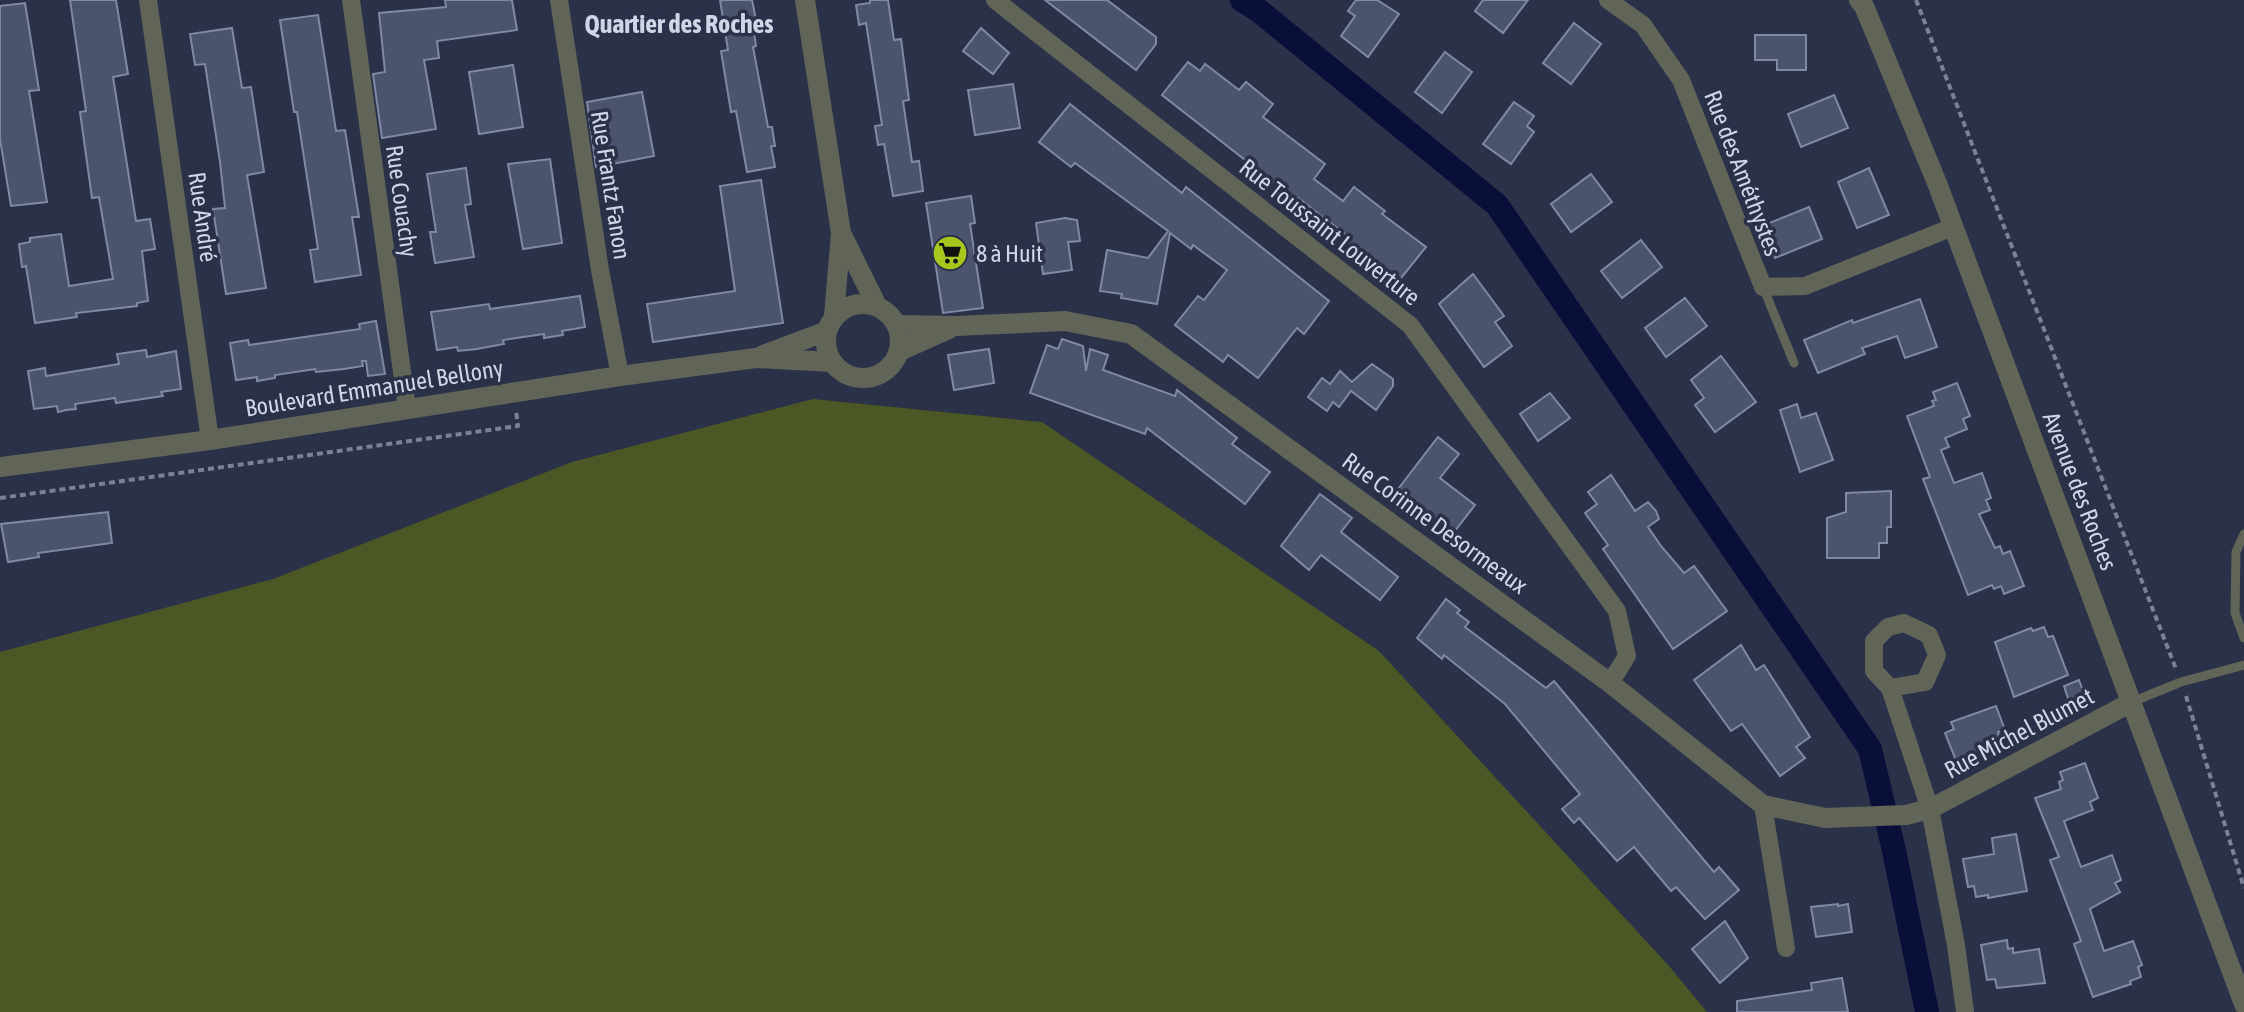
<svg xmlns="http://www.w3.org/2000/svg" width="2244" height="1012" viewBox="0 0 2244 1012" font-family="'Asap Condensed',sans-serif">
  <rect width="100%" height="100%" fill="#2a3149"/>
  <polygon fill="#4b5725" points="813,399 1042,422 1379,651 1669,966 1707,1012 0,1012 0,652 273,579 572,462"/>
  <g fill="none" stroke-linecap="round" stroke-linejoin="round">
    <polyline stroke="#0a0f3a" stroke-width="24" points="1242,0 1258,10 1497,205 1870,749 1893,846 1927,1012"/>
  </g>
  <g fill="#4b536d" stroke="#7f88a5" stroke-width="2">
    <polygon points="70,0 116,0 128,74 113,77 136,221 150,219 155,249 142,251 148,301 137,303 137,306 76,313 77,317 35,323 26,266 22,267 19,244 30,242 30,238 61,234 69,286 113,279 99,197 92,198 80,112 86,111"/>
    <polygon points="445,0 512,0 517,30 437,41 439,58 424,60 436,129 382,138 373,74 385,72 379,13 446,7"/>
    <polygon points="720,0 752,0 757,25 753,25 756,46 753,47 768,127 772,127 775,146 771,146 775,167 747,172 738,122 736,111 731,112 721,51 728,50"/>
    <polygon points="870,0 888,0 894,40 901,39 909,100 903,101 912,162 919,161 923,191 893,196 884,144 878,145 875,126 882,125 866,23 859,25 856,5 870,3"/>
    <polygon points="1045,0 1107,0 1156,37 1156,44 1136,70"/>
    <polygon points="1356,0 1377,0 1399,14 1368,57 1341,36 1355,16 1348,11"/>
    <polygon points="1483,0 1528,0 1503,33 1475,11"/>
    <polygon points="25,3 39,90 29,91 47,202 11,206 0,139 0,6"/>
    <polygon points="318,15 336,131 345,130 359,217 352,217 361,275 315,282 310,250 318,249 297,112 294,112 280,20"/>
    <polygon points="1574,23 1601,44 1571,84 1543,63"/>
    <polygon points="232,28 242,88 251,87 264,172 247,175 266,288 226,294 213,209 225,208 220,162 205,64 195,65 190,34"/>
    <polygon points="981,28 1009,53 993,74 963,51"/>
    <polygon points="1755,35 1806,35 1806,70 1777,70 1777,60 1755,60"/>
    <polygon points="1445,52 1472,72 1442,113 1415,92"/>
    <polygon points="1188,62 1200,71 1205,64 1239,90 1246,82 1273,104 1263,117 1325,164 1314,179 1343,201 1354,187 1385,211 1382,214 1426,247 1397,283 1347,242 1350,238 1298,198 1292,207 1272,191 1277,185 1162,95"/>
    <polygon points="513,65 523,127 479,134 469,72"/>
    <polygon points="1013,84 1020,128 975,135 968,90"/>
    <polygon points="642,92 654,156 596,167 587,102"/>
    <polygon points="1834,95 1848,128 1801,147 1788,114"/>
    <polygon points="1514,102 1534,116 1527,126 1534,132 1511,164 1483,144"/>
    <polygon points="1070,104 1182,193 1186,187 1196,195 1329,301 1304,334 1297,328 1258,378 1228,355 1223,362 1175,325 1198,296 1204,300 1227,270 1193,245 1191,249 1170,233 1157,304 1121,298 1122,294 1100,291 1107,250 1148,258 1168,231 1075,163 1071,167 1039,142"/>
    <polygon points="550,159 562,243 523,249 508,164"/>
    <polygon points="466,168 471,204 465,205 474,257 435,263 430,232 436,232 427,174"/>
    <polygon points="1869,168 1889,215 1857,228 1838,182"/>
    <polygon points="1591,174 1612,202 1571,232 1551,204"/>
    <polygon points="761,180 783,323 653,342 647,304 735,291 720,186"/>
    <polygon points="971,196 975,223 970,224 983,308 943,313 926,203"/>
    <polygon points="1809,207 1822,239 1775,258 1762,226"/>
    <polygon points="1065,218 1077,220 1080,241 1068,242 1072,270 1043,274 1036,223"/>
    <polygon points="1641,240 1662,267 1622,298 1601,271"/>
    <polygon points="1473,274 1504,316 1495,322 1512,346 1484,367 1439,304"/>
    <polygon points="580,296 585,327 562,331 563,335 544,338 544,334 503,340 504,344 477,349 458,351 457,347 437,350 431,312 489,304 490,309"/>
    <polygon points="1685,298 1707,326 1666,357 1645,328"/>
    <polygon points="1920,299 1937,347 1905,358 1897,336 1862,348 1865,354 1818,373 1804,340 1852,320 1853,323"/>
    <polygon points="376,321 385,374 368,376 366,361 362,361 363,366 344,369 316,372 315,369 275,375 275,378 257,381 257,377 236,380 230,343 248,340 249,345 360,329 359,324"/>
    <polygon points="1062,339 1083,346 1086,371 1090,349 1108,355 1103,370 1175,396 1177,390 1237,438 1232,444 1270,472 1245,504 1147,428 1145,434 1030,393 1047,345 1058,349"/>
    <polygon points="989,349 994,383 954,390 948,355"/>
    <polygon points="146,350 147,357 176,351 181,389 161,392 163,396 116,403 115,398 75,404 76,409 66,410 58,412 57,406 34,409 28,371 45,368 46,376 119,364 117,354"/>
    <polygon points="1721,356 1756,402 1715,432 1695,405 1704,398 1691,380"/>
    <polygon points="1372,364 1393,379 1393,386 1376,410 1351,391 1339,407 1333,402 1327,411 1308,397 1322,378 1330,384 1340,371 1352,382"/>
    <polygon points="1957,383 1970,416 1963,419 1967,429 1945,438 1949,447 1941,450 1954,483 1982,473 1991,498 1986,500 1990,510 1979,514 1995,548 2000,546 2003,554 2010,551 2024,586 2004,594 2001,586 1994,589 1992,585 1968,595 1923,479 1930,477 1907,416 1934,406 1932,401 1936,400 1933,392"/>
    <polygon points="1550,393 1570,418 1538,441 1520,414"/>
    <polygon points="1797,404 1801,418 1816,413 1833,460 1800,472 1780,410"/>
    <polygon points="1438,437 1459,454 1440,478 1475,505 1451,536 1395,493"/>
    <polygon points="1611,475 1635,511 1648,502 1656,511 1659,519 1648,527 1661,546 1684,573 1694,566 1727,611 1673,649 1603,549 1608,545 1585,513 1597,504 1588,492"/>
    <polygon points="1891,491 1891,527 1887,527 1887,543 1879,543 1879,558 1827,558 1827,518 1846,512 1846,493"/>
    <polygon points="1320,494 1352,518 1341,532 1398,577 1380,600 1321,555 1309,570 1281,546"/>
    <polygon points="108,512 112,543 38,553 39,557 8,562 1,524"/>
    <polygon points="1446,599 1460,610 1457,613 1469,622 1465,627 1546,688 1554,681 1714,872 1719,867 1739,890 1705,919 1676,887 1671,891 1634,847 1617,861 1579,818 1574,823 1562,809 1580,794 1505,704 1444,655 1442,659 1417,638"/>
    <polygon points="2044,627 2048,637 2053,636 2068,675 2014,697 1995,642 2031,628 2033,631"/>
    <polygon points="1741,645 1756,670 1764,665 1810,737 1796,747 1805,758 1780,776 1742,724 1731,731 1694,680"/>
    <polygon points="2079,680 2087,702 2071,708 2064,686"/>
    <polygon points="1996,706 2005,730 1998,732 1999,737 1978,745 1983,759 1959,768 1945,733 1954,729 1951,722"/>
    <polygon points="2085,763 2098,798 2090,802 2093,810 2064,821 2081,867 2112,855 2121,880 2115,883 2120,892 2090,909 2104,951 2133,941 2142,965 2138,967 2141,977 2130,981 2131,984 2093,997 2074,944 2081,941 2050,860 2059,857 2035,798 2061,789 2059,782 2063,780 2060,772"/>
    <polygon points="2016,834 2027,891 1988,898 1988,895 1976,897 1974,886 1968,887 1963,859 1994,854 1992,838"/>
    <polygon points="1838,904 1838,906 1848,904 1852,932 1816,937 1811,907"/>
    <polygon points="1725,921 1748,958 1720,983 1692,949"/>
    <polygon points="2007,940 2008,949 2013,948 2013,953 2039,949 2045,983 1997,988 1995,979 1987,980 1981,945"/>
    <polygon points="1842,978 1848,1012 1737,1012 1737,1001 1812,990 1811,983"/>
  </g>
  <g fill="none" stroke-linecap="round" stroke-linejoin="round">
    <g stroke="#7c8296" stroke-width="4" stroke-dasharray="6 4" stroke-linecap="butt">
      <polyline points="1916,0 2176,669"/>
      <polyline points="0,498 518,426 516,411"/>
      <polyline points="2186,696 2244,888"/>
    </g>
    <g stroke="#616558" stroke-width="9">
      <polyline points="1763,287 1794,363"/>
      <polyline points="2244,534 2236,552 2235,613 2244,638"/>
      <polyline points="2132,702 2181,682 2244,665"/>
    </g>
    <g stroke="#616558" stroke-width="18">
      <polyline points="148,0 210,440"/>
      <polyline points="351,0 407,408"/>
      <polyline points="559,0 600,270 620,376"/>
      <polyline points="995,0 1410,325 1617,611 1627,656 1610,683"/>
      <polyline points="1608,0 1643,25 1681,80 1763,287 1805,286 1953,227"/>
      <polygon points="1904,623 1929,635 1937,655 1925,682 1890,688 1874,671 1874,641 1888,627"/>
      <polyline points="1890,688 1930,809 1956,945 1965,1012"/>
      <polyline points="1763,805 1786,948"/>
    </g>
    <g stroke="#616558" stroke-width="20">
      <polyline points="805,0 841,233 834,316"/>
      <polyline points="1859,0 1864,6 1937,183 2244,1004"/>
      <polyline points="841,233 877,306"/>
      <circle cx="863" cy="341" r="37"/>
      <polyline points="897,325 956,326 1065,321 1131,334 1610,683 1763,805 1825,818 1906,815 1930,809 2132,702"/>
      <polyline points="900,351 949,329"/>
      <polyline points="763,355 827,331"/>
      <polyline points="0,467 210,440 620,376 756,358 832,362"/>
    </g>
  </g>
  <defs>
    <symbol id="supermarket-disc" viewBox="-11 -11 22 22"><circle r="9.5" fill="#a8c71d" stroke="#2a3149"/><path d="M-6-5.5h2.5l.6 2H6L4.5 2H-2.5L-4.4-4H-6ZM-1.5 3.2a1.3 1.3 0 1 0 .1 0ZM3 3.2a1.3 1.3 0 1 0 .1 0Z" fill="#111"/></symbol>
  </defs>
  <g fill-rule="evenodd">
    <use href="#supermarket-disc" x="930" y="233" width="40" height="40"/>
  </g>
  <g text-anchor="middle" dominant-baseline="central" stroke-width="7" stroke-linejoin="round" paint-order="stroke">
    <g font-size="24" fill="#d1d6e6" stroke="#2a3149">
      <text transform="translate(1743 173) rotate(69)">Rue des Améthystes</text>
      <text transform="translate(611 185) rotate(81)">Rue Frantz Fanon</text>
      <text transform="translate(402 201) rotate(82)">Rue Couachy</text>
      <text transform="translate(203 217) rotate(82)">Rue André</text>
      <text transform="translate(1330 232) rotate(38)">Rue Toussaint Louverture</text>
      <text transform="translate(374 388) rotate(-9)">Boulevard Emmanuel Bellony</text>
      <text transform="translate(2080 491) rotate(69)">Avenue des Roches</text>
      <text transform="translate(1435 523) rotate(36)">Rue Corinne Desormeaux</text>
      <text transform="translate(2019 733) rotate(-28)">Rue Michel Blumet</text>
    </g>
    <g font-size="24" fill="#d1d6e6" stroke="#2a3149" text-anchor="start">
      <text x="976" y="253">8 à Huit</text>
    </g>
    <g font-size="26" font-weight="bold" fill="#d1d6e6" stroke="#2a3149">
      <text x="679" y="24">Quartier des Roches</text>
    </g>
  </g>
</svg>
